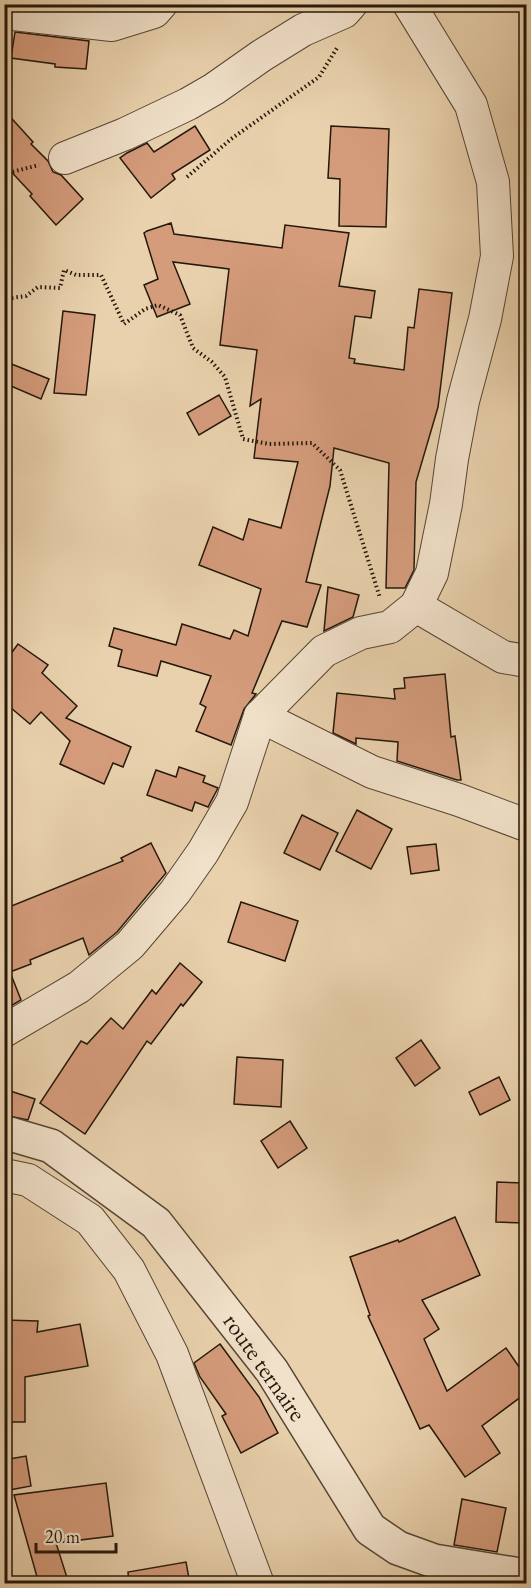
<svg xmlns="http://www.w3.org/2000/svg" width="531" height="1588" viewBox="0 0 531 1588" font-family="'EB Garamond',serif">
  <rect width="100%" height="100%" fill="#e9d1ad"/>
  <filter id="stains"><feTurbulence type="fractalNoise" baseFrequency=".00333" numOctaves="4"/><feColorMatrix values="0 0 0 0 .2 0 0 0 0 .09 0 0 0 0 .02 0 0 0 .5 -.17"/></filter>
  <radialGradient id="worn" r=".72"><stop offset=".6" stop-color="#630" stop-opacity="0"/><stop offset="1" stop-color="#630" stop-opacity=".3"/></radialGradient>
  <g fill="#d59c7c" stroke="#24180b" stroke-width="1.5">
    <polygon points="15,32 89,41 86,69 55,67 55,64 11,58"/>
    <polygon points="4,110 33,142 31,144 48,161 53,172 61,175 83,199 56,225 30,196 32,194 4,164"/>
    <polygon points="195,126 210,150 172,174 175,179 151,198 120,158 127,153 147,143 154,152"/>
    <polygon points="331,126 389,129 386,227 339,226 340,179 328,178"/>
    <polygon points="171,223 174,234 282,248 285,225 349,233 339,286 375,291 371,318 355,316 349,358 355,359 354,363 404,370 408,327 414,328 419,289 452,293 438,407 416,482 414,570 405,588 386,588 389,463 334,448 330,486 306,582 321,585 307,627 282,621 252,693 256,694 244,709 231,745 196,731 206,707 200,704 211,676 161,661 157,676 118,666 122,650 109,646 114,628 176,645 182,624 230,639 234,630 248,636 261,589 199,565 213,527 243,540 249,519 281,528 298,462 254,458 261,399 250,406 257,350 220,345 229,269 173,262 190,304 157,317 144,285 158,279 144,233 147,231"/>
    <polygon points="63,311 95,315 86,395 54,393"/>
    <polygon points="4,361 49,379 41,399 4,383"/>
    <polygon points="219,395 231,416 199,435 187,413"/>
    <polygon points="328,587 359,595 353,617 324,631"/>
    <polygon points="18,644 48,665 42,673 77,706 66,718 131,747 123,767 113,763 104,784 60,764 70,741 41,712 30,724 4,702 4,663"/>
    <polygon points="445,674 451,737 455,736 461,780 457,780 397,761 398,742 356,738 356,744 333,733 337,693 395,699 394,689 405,688 404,678"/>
    <polygon points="179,767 205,776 203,782 218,788 208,807 195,802 192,811 147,795 156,770 176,777"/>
    <polygon points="357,810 392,829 371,869 336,851"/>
    <polygon points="302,815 338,833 320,870 284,853"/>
    <polygon points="151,843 166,873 117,932 89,955 83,938 30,960 31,964 10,972 21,1000 4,1010 4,909 123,861 121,858"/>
    <polygon points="436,844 439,870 411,874 407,847"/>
    <polygon points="241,902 298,921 285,961 228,942"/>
    <polygon points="180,963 202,982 183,1006 181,1004 151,1044 147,1041 85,1134 40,1103 81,1041 87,1044 111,1018 123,1029 152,990 156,994"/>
    <polygon points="421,1040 440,1068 415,1086 396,1058"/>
    <polygon points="237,1057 283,1060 281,1107 234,1104"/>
    <polygon points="499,1077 510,1100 480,1115 469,1092"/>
    <polygon points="4,1089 35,1099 28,1120 4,1115"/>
    <polygon points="290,1121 307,1148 278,1168 261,1141"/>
    <polygon points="497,1182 526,1183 526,1223 496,1222"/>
    <polygon points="455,1217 480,1275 422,1300 439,1329 424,1339 447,1391 506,1348 526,1377 526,1393 482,1426 500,1453 465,1477 429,1425 420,1429 368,1316 370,1315 350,1257 398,1240 399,1242"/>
    <polygon points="4,1320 38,1321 37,1332 80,1324 88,1366 25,1377 25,1422 4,1422"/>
    <polygon points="220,1344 259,1397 278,1433 241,1453 222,1416 226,1414 200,1377 194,1363"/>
    <polygon points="26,1456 31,1486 4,1491 4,1460"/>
    <polygon points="106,1483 113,1536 56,1543 69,1584 39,1584 14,1495"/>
    <polygon points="462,1499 506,1508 497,1552 454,1545"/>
    <polygon points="186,1562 190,1584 129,1584 128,1572"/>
  </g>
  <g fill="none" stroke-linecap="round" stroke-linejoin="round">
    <defs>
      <g id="minor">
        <polyline points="4,13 112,25 154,12 161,4"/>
        <polyline points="65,158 125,134 188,104 214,89 261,56 303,30 344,12 351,4"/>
        <polyline points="416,606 503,657 526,661"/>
        <polyline points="260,716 372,772 459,800 526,825"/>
        <polyline points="4,1031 79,987 130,945 175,892 203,852 232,802 260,716 324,651 361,633 390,627 416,606 432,573 446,504 452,459 463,401 485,319 497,256 493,182 471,105 409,4"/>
        <polyline points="4,1175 28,1180 90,1220 129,1270 172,1354 258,1584"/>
      </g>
      <polyline id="tertiary" points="4,1134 10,1134 51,1146 156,1223 272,1371 370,1529 398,1548 434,1561 526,1576"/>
    </defs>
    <use href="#minor" stroke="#554634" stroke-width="34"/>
    <use href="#tertiary" stroke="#554634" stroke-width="36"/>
    <g stroke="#24180b" stroke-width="4" stroke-dasharray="1.5 3" stroke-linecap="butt">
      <polyline points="4,174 39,165"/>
      <polyline points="187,177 231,139 319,77 337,48"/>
      <polyline points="4,294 11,298 26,296 38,287 60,288 64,270 76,275 101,275 124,324 145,309 158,305 180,315 193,348 212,362 225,377 243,439 269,444 312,443 340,470 380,598"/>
    </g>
    <use href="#minor" stroke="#f1e1ca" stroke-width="32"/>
    <use href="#tertiary" stroke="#f1e1ca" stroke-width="33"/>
  </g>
  <g text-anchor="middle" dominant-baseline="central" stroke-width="4.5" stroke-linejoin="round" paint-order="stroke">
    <g font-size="24" fill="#24180b" stroke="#f1e1ca">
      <text transform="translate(265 1367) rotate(55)">route ternaire</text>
    </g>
  </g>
  <rect width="531" height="1588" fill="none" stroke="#e9d1ad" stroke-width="24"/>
  <rect x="6" y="6" width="519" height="1576" fill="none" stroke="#24180b" stroke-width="3"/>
  <rect x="12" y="12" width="507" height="1564" fill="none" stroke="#24180b" stroke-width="1.5"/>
  <path d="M36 1543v9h80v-9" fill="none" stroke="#24180b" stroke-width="3"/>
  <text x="45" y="1543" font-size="18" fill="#24180b" stroke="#f1e1ca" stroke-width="4.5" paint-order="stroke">20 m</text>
  <rect width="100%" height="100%" filter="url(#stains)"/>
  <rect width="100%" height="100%" fill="url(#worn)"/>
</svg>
